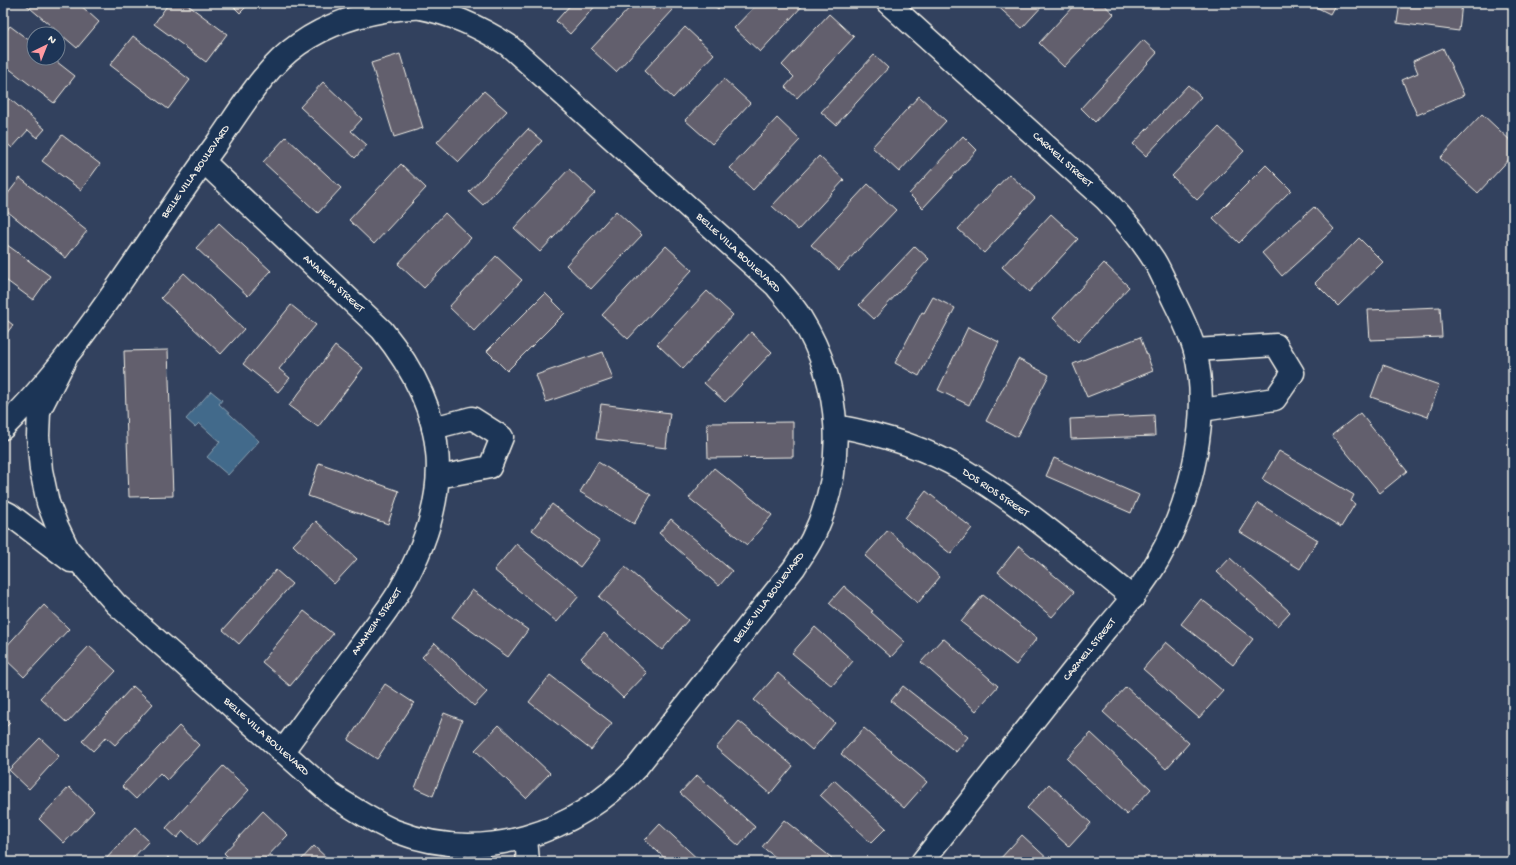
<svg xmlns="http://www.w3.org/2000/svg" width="1516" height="865" viewBox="0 0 1516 865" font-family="'Gochi Hand',sans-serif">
  <rect width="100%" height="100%" fill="#32415e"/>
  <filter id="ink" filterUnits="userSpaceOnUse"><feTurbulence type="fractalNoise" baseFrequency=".025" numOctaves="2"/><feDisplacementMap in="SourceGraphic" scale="8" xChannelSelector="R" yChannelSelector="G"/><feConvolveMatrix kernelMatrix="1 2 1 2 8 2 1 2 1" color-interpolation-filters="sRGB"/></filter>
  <g filter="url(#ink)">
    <polygon fill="#436a8b" stroke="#8aa0b0" points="211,391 222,400 219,404 259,441 228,475 207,457 220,442 199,423 195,427 186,419"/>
    <g fill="#625e6d" stroke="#f4f1e8">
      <polygon points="24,3 78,3 99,22 77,48"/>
      <polygon points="169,3 185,3 227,34 206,62 154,24"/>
      <polygon points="230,3 250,3 240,13"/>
      <polygon points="572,3 598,3 570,34 556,21"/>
      <polygon points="634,3 645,3 653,10 660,3 666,3 673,10 616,72 591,49"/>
      <polygon points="711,3 724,3 718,9"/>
      <polygon points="758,3 805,3 760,52 734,28"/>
      <polygon points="994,3 1045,3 1022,28"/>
      <polygon points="1076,3 1102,3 1114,14 1064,67 1039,43"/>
      <polygon points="1308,3 1336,3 1330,14"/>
      <polygon points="1400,3 1462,3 1459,31 1397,23"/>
      <polygon points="829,14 854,37 797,98 785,87 794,77 782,65"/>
      <polygon points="10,26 34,44 34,58 52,58 75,76 54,103 3,64 3,35"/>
      <polygon points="685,27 714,54 673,98 644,71"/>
      <polygon points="133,36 190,80 168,109 110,65"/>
      <polygon points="1143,40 1157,53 1095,122 1081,108"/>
      <polygon points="1443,48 1464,95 1417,115 1402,80 1418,73 1413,61"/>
      <polygon points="400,54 423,128 394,137 371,63"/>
      <polygon points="874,55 888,68 836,125 821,112"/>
      <polygon points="724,79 750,103 712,144 685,120"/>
      <polygon points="323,82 362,119 351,131 367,145 355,158 300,107"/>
      <polygon points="1188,85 1201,97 1146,156 1133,144"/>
      <polygon points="484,91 507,111 459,162 437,142"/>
      <polygon points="3,93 45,129 37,138 28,130 12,148 3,140"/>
      <polygon points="919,96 946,121 899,172 872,147"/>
      <polygon points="1482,114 1513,143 1513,155 1478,193 1440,158"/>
      <polygon points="777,118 800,140 753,190 730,168"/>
      <polygon points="1219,127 1244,151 1197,200 1172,176"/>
      <polygon points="528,129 542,141 483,205 469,192"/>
      <polygon points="62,135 100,164 81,190 42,161"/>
      <polygon points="963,136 977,150 923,208 909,194"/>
      <polygon points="286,137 341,188 318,213 263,162"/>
      <polygon points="819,156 844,180 798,230 772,206"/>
      <polygon points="401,164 426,188 374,244 349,220"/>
      <polygon points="1266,165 1291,190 1239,243 1213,218"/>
      <polygon points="569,169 595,193 540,252 514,228"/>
      <polygon points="1009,174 1035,198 984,253 958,229"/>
      <polygon points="20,178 87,231 66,258 3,208 3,200"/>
      <polygon points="868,184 896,210 839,270 811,245"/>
      <polygon points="1314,207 1334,229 1282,276 1262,253"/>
      <polygon points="616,211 642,235 591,289 566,265"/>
      <polygon points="445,213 471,238 424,288 398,264"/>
      <polygon points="1051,214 1078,239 1029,292 1002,267"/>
      <polygon points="219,223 271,271 248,296 196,248"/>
      <polygon points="1359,238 1383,262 1338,306 1315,283"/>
      <polygon points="3,242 50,276 33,300 3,278"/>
      <polygon points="666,246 692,270 628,339 602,315"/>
      <polygon points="915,246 929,259 874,319 859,305"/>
      <polygon points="496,256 522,280 474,331 449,307"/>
      <polygon points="1104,263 1129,287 1078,342 1053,318"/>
      <polygon points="184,273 244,329 221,354 161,298"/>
      <polygon points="707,291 733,315 683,369 657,344"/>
      <polygon points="545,293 565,313 507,371 487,351"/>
      <polygon points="933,297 955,308 919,376 895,363 922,312 924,313"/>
      <polygon points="291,305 316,325 279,369 290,378 278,392 243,364"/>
      <polygon points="1440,307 1442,337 1370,340 1368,310"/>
      <polygon points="3,317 13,325 3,338"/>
      <polygon points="968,327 999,342 969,405 938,390"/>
      <polygon points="751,332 772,352 725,402 704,383"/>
      <polygon points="1140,337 1153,371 1087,397 1073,364"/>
      <polygon points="335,346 363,368 318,427 289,406"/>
      <polygon points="168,350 173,496 129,497 124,351"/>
      <polygon points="603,352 613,379 546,402 536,375"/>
      <polygon points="1018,359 1049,375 1017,437 986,421"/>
      <polygon points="1383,365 1439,385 1428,417 1371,397"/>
      <polygon points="601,404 670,413 666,448 596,439"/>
      <polygon points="1360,413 1407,471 1380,493 1332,435"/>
      <polygon points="1154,415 1155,436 1071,439 1070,419"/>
      <polygon points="793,422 793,457 708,458 707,423"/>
      <polygon points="1279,451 1354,495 1351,501 1355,504 1341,527 1262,479"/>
      <polygon points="1054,458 1139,495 1131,513 1046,476"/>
      <polygon points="598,462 651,495 634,524 580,492"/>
      <polygon points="319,463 399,491 388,524 308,496"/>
      <polygon points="714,468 772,515 747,545 689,498"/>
      <polygon points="926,491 972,528 951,554 905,518"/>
      <polygon points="1258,503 1318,540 1300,569 1240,532"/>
      <polygon points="552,504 600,541 580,567 532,530"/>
      <polygon points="671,519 732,571 719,586 659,533"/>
      <polygon points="316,521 357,559 334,584 293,545"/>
      <polygon points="888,530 940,577 918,603 865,556"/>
      <polygon points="516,544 579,596 557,622 494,570"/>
      <polygon points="1019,546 1074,592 1052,617 998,572"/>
      <polygon points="1230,558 1290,612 1277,626 1217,572"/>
      <polygon points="625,567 688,620 662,650 599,597"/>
      <polygon points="276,570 292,584 239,644 223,630"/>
      <polygon points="844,586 873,611 871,612 905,642 891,657 829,603"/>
      <polygon points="472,590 528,630 508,657 452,617"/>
      <polygon points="983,595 1037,638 1016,665 961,622"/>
      <polygon points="1201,599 1253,639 1233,665 1181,624"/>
      <polygon points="44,605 69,629 24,677 3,657 3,650"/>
      <polygon points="304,611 333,634 290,686 262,662"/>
      <polygon points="815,627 853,661 832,686 792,653"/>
      <polygon points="604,633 647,673 623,698 581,658"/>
      <polygon points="943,638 998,686 976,711 921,662"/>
      <polygon points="1166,642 1223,691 1199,718 1143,669"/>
      <polygon points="435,643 487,692 474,706 422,657"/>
      <polygon points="89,646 116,671 67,723 40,698"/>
      <polygon points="778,673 835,723 812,750 754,700"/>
      <polygon points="550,675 612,723 591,750 529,702"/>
      <polygon points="385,684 414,703 377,759 348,740"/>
      <polygon points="133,686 153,704 115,745 106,737 93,751 82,741"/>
      <polygon points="903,686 968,737 956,752 891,701"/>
      <polygon points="1126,687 1189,743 1166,769 1103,712"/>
      <polygon points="444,713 462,720 433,796 415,788"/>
      <polygon points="3,717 10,723 3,730"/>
      <polygon points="739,721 793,766 770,794 716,748"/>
      <polygon points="499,725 550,773 526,798 475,750"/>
      <polygon points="179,726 199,745 167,780 160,773 136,799 122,786"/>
      <polygon points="864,728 927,782 904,808 841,754"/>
      <polygon points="1091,733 1151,789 1127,815 1067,759"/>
      <polygon points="40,738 59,756 29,789 9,770"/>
      <polygon points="223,766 249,790 198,845 183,831 177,838 166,828"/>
      <polygon points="697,775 755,827 739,846 680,793"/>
      <polygon points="834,780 886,828 871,843 820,795"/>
      <polygon points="1049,784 1091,823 1069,847 1027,808"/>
      <polygon points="69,787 94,811 64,843 39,819"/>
      <polygon points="263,811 288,835 262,862 233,862 224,853"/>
      <polygon points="784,820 837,862 782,862 762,847"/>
      <polygon points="660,824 701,862 669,862 645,840"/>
      <polygon points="135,828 149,841 129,862 103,862"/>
      <polygon points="1022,835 1051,862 1001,862 999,860"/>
      <polygon points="314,846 331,862 299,862"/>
      <polygon points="168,857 172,862 163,862"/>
    </g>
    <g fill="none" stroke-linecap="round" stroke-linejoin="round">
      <defs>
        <g id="minor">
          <path d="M888 3 1105 199C1123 218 1140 238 1154 260 1162 273 1167 287 1174 301 1182 317 1190 333 1195 351 1211 415 1192 500 1159 558 1145 584 1125 607 1105 630L922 862"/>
          <path d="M203 161 382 330C451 415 455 495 400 590 387 612 371 631 356 652 331 685 307 718 282 752"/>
          <polyline points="1195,350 1276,345 1293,373 1275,399 1202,410"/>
          <path d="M836 426C881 434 926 448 965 471 1025 507 1079 554 1133 598"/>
          <path d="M3 428C88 344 147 238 217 143 241 109 264 68 299 44 329 23 362 13 399 9 405 9 413 7 420 8 452 14 480 27 508 45L775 285C783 295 794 306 801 318 843 386 847 468 812 539 807 549 800 558 794 568L637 767C575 834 483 865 395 831 373 822 353 808 332 795L116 604 68 549 57 526 48 503 41 470 38 436 39 411 65 360"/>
          <polyline points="433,428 472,418 502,437 490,467 438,477"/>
          <polyline points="3,511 9,514 71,561"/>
          <polyline points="526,838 528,862"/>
        </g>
      </defs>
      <use href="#minor" stroke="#f4f1e8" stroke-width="25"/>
      <use href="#minor" stroke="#1d3557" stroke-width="22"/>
    </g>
  </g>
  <g text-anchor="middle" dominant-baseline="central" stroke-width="3.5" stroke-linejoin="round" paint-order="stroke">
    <g font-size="11" fill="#f4f1e8" stroke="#1d3557">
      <text transform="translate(1062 160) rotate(42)">CARMELL STREET</text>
      <text transform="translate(196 172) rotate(-55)">BELLE VILLA BOULEVARD</text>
      <text transform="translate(738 253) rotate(43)">BELLE VILLA BOULEVARD</text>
      <text transform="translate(333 284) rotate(43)">ANAHEIM STREET</text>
      <text transform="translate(995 493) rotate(34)">DOS RIOS STREET</text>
      <text transform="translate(769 598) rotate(-53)">BELLE VILLA BOULEVARD</text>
      <text transform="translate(377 622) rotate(-55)">ANAHEIM STREET</text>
      <text transform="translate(1090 650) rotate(-51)">CARMELL STREET</text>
      <text transform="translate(266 737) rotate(42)">BELLE VILLA BOULEVARD</text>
    </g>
  </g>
  <rect width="1516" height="865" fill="none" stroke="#1d3557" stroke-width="16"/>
  <rect x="8" y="8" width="1500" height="849" fill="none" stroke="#f4f1e8" stroke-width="1.5" filter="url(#ink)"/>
  <g transform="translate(46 46) rotate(43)"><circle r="19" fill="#1d3557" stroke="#738091"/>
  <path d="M0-3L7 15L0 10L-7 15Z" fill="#ff9aa2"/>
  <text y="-6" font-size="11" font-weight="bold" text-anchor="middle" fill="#f4f1e8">N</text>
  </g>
</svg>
